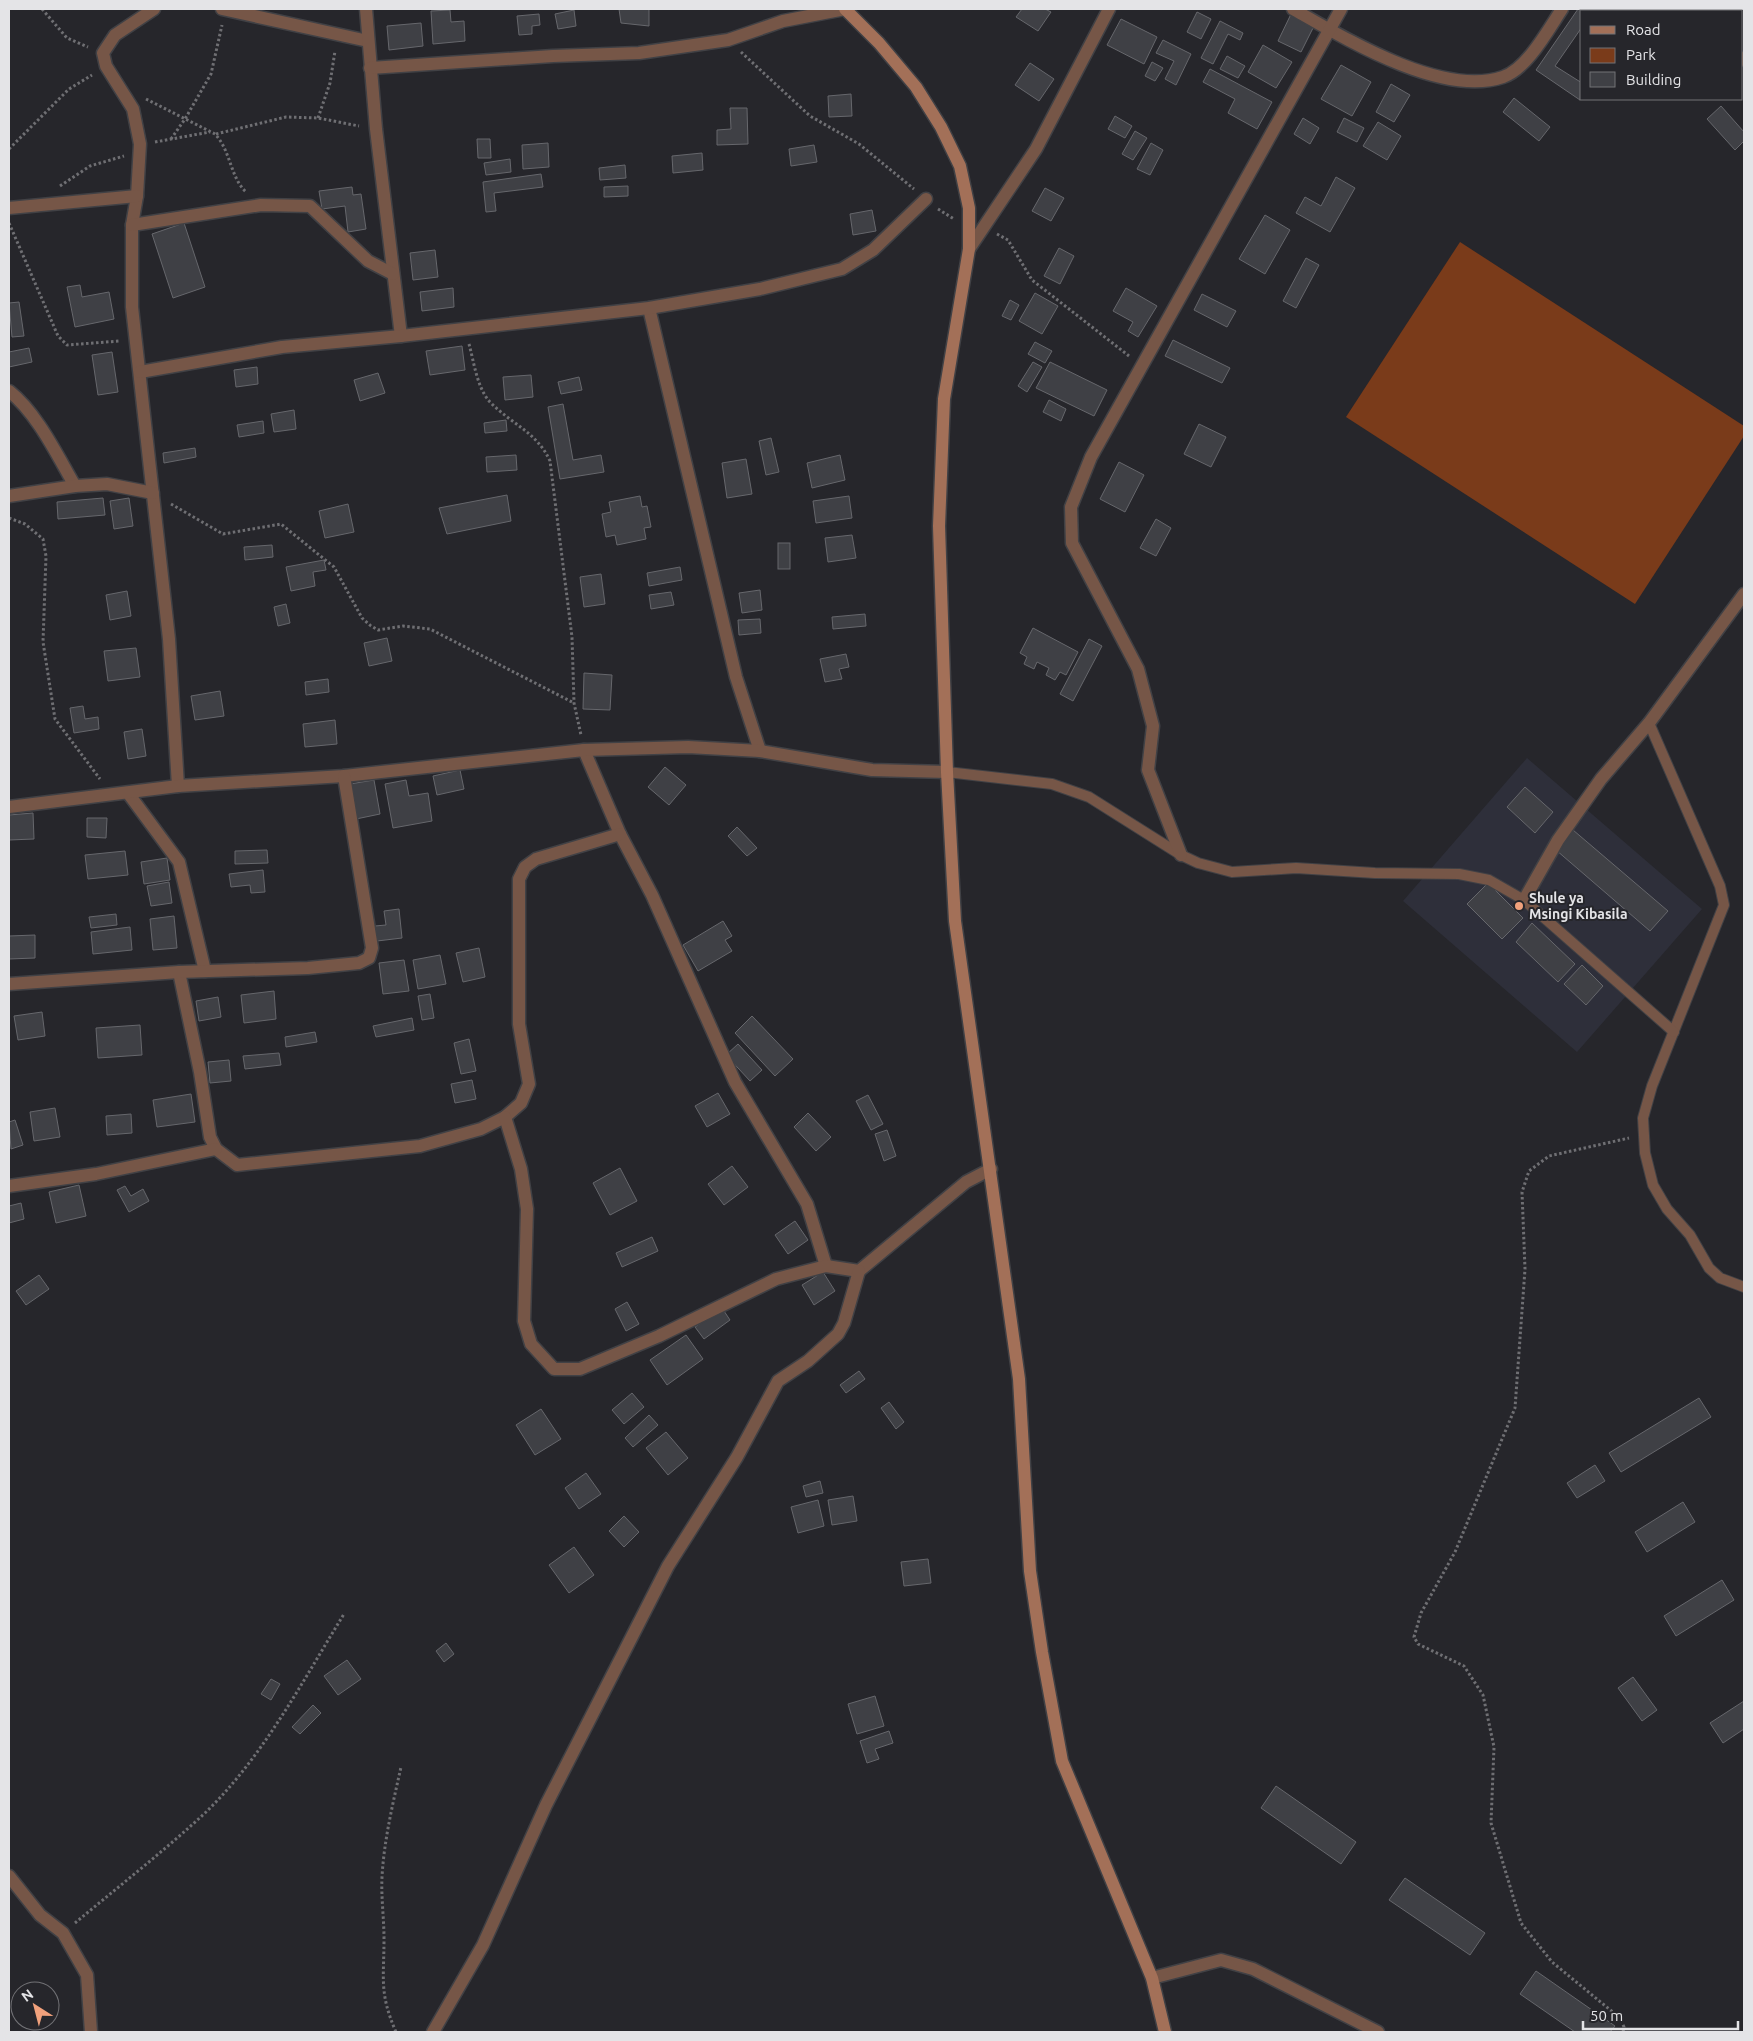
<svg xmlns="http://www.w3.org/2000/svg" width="1753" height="2041" viewBox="0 0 1753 2041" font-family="Ubuntu,sans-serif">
  <rect width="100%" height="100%" fill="#26262b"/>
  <polygon fill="#2e2f3a" points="1527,758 1702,909 1577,1052 1403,901"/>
  <polygon fill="#7a3b1a" points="1460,242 1744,426 1744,436 1635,604 1346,417"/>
  <g fill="#3f4045" stroke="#66676c">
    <polygon points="619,9 649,9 649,26 621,23"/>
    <polygon points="1022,9 1045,9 1051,12 1038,31 1016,17"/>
    <polygon points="1578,9 1611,9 1614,11 1582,11 1582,27 1555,66 1582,83 1580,100 1536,70"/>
    <polygon points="450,10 451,22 464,21 465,41 433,44 431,11"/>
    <polygon points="574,10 576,26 558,29 555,14"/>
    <polygon points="1197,12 1211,19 1201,39 1187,32"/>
    <polygon points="1292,12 1315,24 1301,52 1278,41"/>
    <polygon points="539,14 540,25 532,26 532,34 519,35 517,16"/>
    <polygon points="1121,19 1157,37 1144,64 1107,45"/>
    <polygon points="1220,21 1243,33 1240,40 1228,34 1213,64 1201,58"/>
    <polygon points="421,23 423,46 389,50 387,26"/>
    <polygon points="1163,40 1191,54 1176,85 1165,79 1174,61 1156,53"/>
    <polygon points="1263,45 1292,62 1276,88 1248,72"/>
    <polygon points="1227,56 1245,66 1238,78 1220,69"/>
    <polygon points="1152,62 1163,68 1155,81 1145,76"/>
    <polygon points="1030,63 1054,79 1039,101 1015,85"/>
    <polygon points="1341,65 1371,82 1352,116 1321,99"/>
    <polygon points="1210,69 1272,102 1257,129 1228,113 1235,99 1203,82"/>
    <polygon points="1391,84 1410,95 1394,122 1376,112"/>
    <polygon points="851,94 852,116 829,117 828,96"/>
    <polygon points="1514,98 1550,127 1539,141 1503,112"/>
    <polygon points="1721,106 1744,132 1744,141 1735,150 1707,119"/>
    <polygon points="730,108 747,108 748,144 717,145 717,130 731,129"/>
    <polygon points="1115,116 1132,126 1125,138 1108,129"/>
    <polygon points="1303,118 1319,128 1310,144 1294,134"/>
    <polygon points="1344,118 1364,128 1357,142 1337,132"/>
    <polygon points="1378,122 1401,136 1387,160 1363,146"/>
    <polygon points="1135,131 1147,138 1133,160 1122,154"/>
    <polygon points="477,139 490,139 491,158 478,158"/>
    <polygon points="548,143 549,167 523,169 522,145"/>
    <polygon points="1151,143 1163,150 1150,175 1137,169"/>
    <polygon points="814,145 817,162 791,166 789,149"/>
    <polygon points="702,153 703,170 673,173 672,156"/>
    <polygon points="510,159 511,172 486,175 484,163"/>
    <polygon points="625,165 626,178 600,180 599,168"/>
    <polygon points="541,174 543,187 494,193 496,211 486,212 483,182"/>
    <polygon points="1336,177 1355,188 1330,232 1296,213 1305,197 1321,206"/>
    <polygon points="628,186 628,196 604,197 604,187"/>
    <polygon points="352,187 353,195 361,194 366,229 348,232 345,206 322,209 319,191"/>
    <polygon points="1045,188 1064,198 1051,221 1032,211"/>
    <polygon points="872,210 876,231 853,235 850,214"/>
    <polygon points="1265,215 1290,230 1265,274 1239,259"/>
    <polygon points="184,223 205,287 173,298 152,234"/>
    <polygon points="1059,248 1074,256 1060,284 1044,276"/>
    <polygon points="435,250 438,277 413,280 410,253"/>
    <polygon points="1306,258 1319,265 1296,308 1283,301"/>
    <polygon points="80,285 82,297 109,292 114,319 75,327 67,287"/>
    <polygon points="453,288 454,307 422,311 420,292"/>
    <polygon points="1126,288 1157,306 1138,337 1128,331 1133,322 1113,311"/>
    <polygon points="1035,293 1058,306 1042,334 1019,321"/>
    <polygon points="1202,294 1236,311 1227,327 1194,310"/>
    <polygon points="1010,300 1019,305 1011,320 1002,316"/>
    <polygon points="19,302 24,336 12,337 9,303"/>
    <polygon points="1173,340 1230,368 1222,383 1165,356"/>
    <polygon points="1035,342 1052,351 1045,363 1028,354"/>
    <polygon points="462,346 465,370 430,375 426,351"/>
    <polygon points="29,348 32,362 9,367 9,352"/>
    <polygon points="112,352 118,392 98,395 92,355"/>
    <polygon points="1033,362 1042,367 1027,392 1018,386"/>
    <polygon points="1050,362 1107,390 1094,416 1036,388"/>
    <polygon points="257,367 258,384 236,387 234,370"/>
    <polygon points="378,373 385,393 360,401 354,380"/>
    <polygon points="531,375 533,397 505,400 503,377"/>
    <polygon points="579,377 582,390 561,394 558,382"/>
    <polygon points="1049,400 1066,409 1061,421 1043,412"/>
    <polygon points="563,404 573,460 601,455 604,472 560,479 548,407"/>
    <polygon points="294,410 296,429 274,432 271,414"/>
    <polygon points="506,420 507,431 485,433 484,423"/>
    <polygon points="263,421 264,433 239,437 237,425"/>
    <polygon points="1199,424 1226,437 1211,467 1184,454"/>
    <polygon points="771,438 779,472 766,475 759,441"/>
    <polygon points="195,448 196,457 164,463 163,453"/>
    <polygon points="516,455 517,470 487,472 486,457"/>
    <polygon points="840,455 845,480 812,488 807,463"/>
    <polygon points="746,459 752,494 727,498 722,463"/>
    <polygon points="1119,462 1144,475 1125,512 1100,499"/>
    <polygon points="507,495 511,521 447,534 439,508"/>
    <polygon points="640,496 642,507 647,506 651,527 644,528 646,539 617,545 615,535 606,537 602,514 611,512 609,502"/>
    <polygon points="849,496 852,518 816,523 813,501"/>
    <polygon points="103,498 105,515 58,519 57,502"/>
    <polygon points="129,498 133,526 114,529 110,501"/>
    <polygon points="348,504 354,532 325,538 319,511"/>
    <polygon points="1156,519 1171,528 1156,556 1140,548"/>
    <polygon points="852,535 856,558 828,562 825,538"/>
    <rect x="778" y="543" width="12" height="26"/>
    <polygon points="272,545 273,557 245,560 244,547"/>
    <polygon points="324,560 326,570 313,572 315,586 291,591 286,567"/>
    <polygon points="680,567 682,580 649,586 647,573"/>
    <polygon points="601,574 605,604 584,607 580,577"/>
    <polygon points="760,590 762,610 742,613 739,593"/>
    <polygon points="127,591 131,616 110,620 106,595"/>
    <polygon points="671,592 674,605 651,609 649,595"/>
    <polygon points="286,604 290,623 278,626 274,607"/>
    <polygon points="865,614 866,626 833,629 832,617"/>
    <polygon points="760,619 761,633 739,635 738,620"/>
    <polygon points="1033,628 1078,652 1066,675 1060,672 1055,680 1046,675 1049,668 1037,662 1034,669 1024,664 1027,657 1020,653"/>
    <polygon points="387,638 392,661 369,666 364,643"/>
    <polygon points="1089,639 1102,646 1073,701 1060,694"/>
    <polygon points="136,648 140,677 108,681 104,651"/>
    <polygon points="846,654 849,667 839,669 842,679 825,682 820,659"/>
    <polygon points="584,673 612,675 610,710 583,709"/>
    <polygon points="328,679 329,692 306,695 305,682"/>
    <polygon points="220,691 224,716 195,720 191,696"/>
    <polygon points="83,706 85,719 98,717 99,729 74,733 70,708"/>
    <polygon points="335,720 337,744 305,747 303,724"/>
    <polygon points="142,729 146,756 128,759 124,732"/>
    <polygon points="665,767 686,785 669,805 648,787"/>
    <polygon points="460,770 464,789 437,795 433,776"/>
    <polygon points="374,780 380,814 356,819 350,784"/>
    <polygon points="406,780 409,796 428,793 432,821 393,828 385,784"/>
    <polygon points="1525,787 1553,812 1535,833 1507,807"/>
    <polygon points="33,813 34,839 9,840 9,815"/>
    <polygon points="87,818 107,818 106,838 87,837"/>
    <polygon points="737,827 757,848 747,856 728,836"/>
    <polygon points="1573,830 1668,911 1650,931 1556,850"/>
    <polygon points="267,850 268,863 235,864 235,851"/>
    <polygon points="125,851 128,875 88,879 85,855"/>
    <polygon points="167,858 170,880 144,884 141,862"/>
    <polygon points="263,870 265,892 251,893 250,885 231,887 229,874"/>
    <polygon points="169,882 172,903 151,906 147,886"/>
    <polygon points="1488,883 1523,918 1502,939 1467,904"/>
    <polygon points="399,909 402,938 377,941 375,926 386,925 384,911"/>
    <polygon points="116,914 117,925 91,928 89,917"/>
    <polygon points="174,916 177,948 153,950 150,919"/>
    <polygon points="723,921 732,936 725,940 732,951 698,971 683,945"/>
    <polygon points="1532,923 1575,964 1558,982 1516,942"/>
    <polygon points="130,927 132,950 93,954 91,932"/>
    <polygon points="35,935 35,958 9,959 9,936"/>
    <polygon points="479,948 485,977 463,982 456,953"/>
    <polygon points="440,955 446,984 418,989 413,960"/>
    <polygon points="404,960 409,991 383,994 379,963"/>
    <polygon points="1582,965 1603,986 1586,1005 1564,984"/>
    <polygon points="274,991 276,1019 244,1023 241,995"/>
    <polygon points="430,994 434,1018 422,1020 418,996"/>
    <polygon points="218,997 221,1017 199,1021 196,1001"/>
    <polygon points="42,1012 45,1036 18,1040 14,1016"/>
    <polygon points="752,1016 793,1059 775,1076 735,1033"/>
    <polygon points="412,1018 414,1030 376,1037 373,1026"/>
    <polygon points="140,1025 142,1055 98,1058 96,1028"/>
    <polygon points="315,1032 317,1042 286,1047 285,1037"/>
    <polygon points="469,1039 476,1071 461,1074 454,1043"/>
    <polygon points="738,1044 762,1070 750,1081 726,1055"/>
    <polygon points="279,1053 281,1065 245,1069 243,1056"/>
    <polygon points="229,1060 231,1081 210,1083 208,1062"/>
    <polygon points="472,1080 476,1099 455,1103 451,1084"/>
    <polygon points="718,1093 730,1114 707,1127 695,1106"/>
    <polygon points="191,1094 195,1122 157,1127 153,1100"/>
    <polygon points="868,1095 883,1124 871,1130 856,1101"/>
    <polygon points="55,1108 60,1137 34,1141 30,1112"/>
    <polygon points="808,1113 831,1137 816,1151 794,1127"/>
    <polygon points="131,1114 132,1133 107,1135 106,1116"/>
    <polygon points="15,1120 23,1145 11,1149 9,1122"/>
    <polygon points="887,1130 896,1156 884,1161 875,1134"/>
    <polygon points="732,1166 748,1187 724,1205 708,1184"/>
    <polygon points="620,1168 637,1201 610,1215 593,1183"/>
    <polygon points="79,1185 86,1216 56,1223 49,1192"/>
    <polygon points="125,1186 131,1196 143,1189 149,1201 129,1212 117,1190"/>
    <polygon points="21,1203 24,1219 9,1223 9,1206"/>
    <polygon points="795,1221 808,1240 788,1254 775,1235"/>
    <polygon points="652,1237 658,1251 622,1267 616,1253"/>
    <polygon points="823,1272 835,1291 814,1305 802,1285"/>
    <polygon points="39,1275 49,1289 26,1305 16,1291"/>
    <polygon points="627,1302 639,1324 626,1331 615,1309"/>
    <polygon points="722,1308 730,1320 704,1339 695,1327"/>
    <polygon points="686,1335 703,1359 667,1385 650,1360"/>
    <polygon points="859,1371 865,1379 846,1393 840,1385"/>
    <polygon points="632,1393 644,1407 624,1424 612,1410"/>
    <polygon points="1699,1398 1711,1417 1621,1472 1609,1453"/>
    <polygon points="889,1402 904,1422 896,1429 881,1408"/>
    <polygon points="541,1409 561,1439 535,1455 516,1425"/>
    <polygon points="649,1415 658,1425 633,1447 625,1438"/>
    <polygon points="666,1432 688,1458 668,1475 646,1448"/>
    <polygon points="1595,1465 1605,1481 1577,1498 1567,1483"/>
    <polygon points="586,1473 601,1494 579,1509 565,1488"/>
    <polygon points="820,1481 823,1493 806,1497 803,1486"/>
    <polygon points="853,1496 857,1521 832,1525 828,1500"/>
    <polygon points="818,1500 824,1526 798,1533 791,1507"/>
    <polygon points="1683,1502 1695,1522 1647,1552 1635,1532"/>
    <polygon points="624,1516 639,1532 624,1547 609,1531"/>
    <polygon points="574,1547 594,1575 569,1593 549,1565"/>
    <polygon points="928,1559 931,1583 904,1586 901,1562"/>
    <polygon points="1722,1580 1734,1600 1676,1636 1664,1616"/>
    <polygon points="446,1643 454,1654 444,1662 436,1651"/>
    <polygon points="347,1660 361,1679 338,1695 324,1676"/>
    <polygon points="1633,1677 1657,1710 1642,1721 1618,1688"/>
    <polygon points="271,1679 280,1684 271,1700 261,1694"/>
    <polygon points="875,1696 884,1726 857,1734 848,1704"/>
    <polygon points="1744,1701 1744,1729 1723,1743 1710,1723"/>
    <polygon points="313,1705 321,1713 300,1734 292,1727"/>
    <polygon points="889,1731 893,1743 875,1749 879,1759 867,1763 860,1741"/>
    <polygon points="1276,1786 1356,1842 1341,1864 1261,1808"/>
    <polygon points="1405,1878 1485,1933 1470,1955 1389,1900"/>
    <polygon points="1536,1971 1615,2026 1610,2032 1575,2032 1520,1994"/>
  </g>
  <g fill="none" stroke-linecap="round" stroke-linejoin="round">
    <defs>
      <g id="lane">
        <polyline points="1649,723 1720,886 1724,905 1652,1086 1643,1118 1645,1153 1653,1185 1667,1209 1690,1235 1709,1268 1720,1278 1744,1287"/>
        <polyline points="947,772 1052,784 1089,797 1181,855 1198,863 1232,872 1296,868 1375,873 1459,874 1489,880 1524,900 1674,1032"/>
      </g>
      <g id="street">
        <polyline points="154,9 115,35 103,53 106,66 133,109 140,144 137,196 132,225 132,307 169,639 178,786"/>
        <polyline points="222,9 368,41"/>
        <polyline points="366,9 376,129 401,336"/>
        <path d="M1293 9C1344 38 1442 98 1503 77 1527 69 1548 30 1562 9"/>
        <polyline points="1697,9 1699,11"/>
        <polyline points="1742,58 1744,60"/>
        <polyline points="370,68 553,56 639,53 728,40 783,21 845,9"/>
        <polyline points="9,208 137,196"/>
        <polyline points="132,225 261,205 310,206 368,261 393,274"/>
        <polyline points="969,249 1036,149 1109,9"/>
        <polyline points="649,308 736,677 760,751"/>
        <polyline points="140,372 282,347 401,336 649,308 760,289 842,269 873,250 926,199"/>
        <path d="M9 391C37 413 57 455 75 486"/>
        <polyline points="9,496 75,486 107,484 153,493"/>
        <polyline points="584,750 620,834 652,895 735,1082 807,1204 826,1266"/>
        <polyline points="128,793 179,862 205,971"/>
        <polyline points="9,807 178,786 344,776 584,750 688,747 760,751 872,770 947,772"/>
        <polyline points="1181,855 1148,770 1153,726 1138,669 1072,543 1071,507 1091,457 1341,9"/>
        <polyline points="1524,900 1558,840 1601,779 1649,723 1744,594"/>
        <polyline points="179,972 200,1072 210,1137 216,1149 237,1165 420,1146 481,1129 505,1117 521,1103 529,1084 519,1024 519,879 525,867 536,859 620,834"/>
        <polyline points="9,984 179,972 308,968 359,963 369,958 372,948 344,776"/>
        <polyline points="505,1117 521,1169 527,1209 524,1321 531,1344 554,1369 580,1369 659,1336 776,1279 826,1266 859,1271 966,1182 991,1169"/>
        <polyline points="9,1186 96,1174 216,1149"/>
        <polyline points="9,1876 40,1915 63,1933 87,1975 91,2032"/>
        <polyline points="1152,1978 1221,1960 1253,1969 1378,2032"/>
        <polyline points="433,2032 483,1945 546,1805 668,1566 737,1457 778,1381 808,1361 838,1334 844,1323 859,1271"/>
      </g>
      <polyline id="secondary" points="845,9 879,43 916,87 941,127 960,166 969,208 969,249 944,399 939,526 947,772 955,921 1019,1379 1030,1571 1042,1652 1062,1761 1152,1978 1165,2032"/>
    </defs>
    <use href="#lane" stroke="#414145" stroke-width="12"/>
    <use href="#street" stroke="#414145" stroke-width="15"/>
    <use href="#secondary" stroke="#414145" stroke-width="15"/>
    <g stroke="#6f6f73" stroke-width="3" stroke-dasharray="2.5 2.5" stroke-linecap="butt">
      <polyline points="42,9 67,38 88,47"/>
      <polyline points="741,52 810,116 859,144 914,189"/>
      <path d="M146 99 215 134C231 151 230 177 246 192"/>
      <polyline points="318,118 330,83 335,51"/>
      <polyline points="216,134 286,117 318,118 359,126"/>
      <polyline points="171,139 185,119 211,74 222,25"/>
      <polyline points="155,142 210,132"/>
      <polyline points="9,149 69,89 92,75"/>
      <polyline points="60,186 90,166 124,156"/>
      <polyline points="938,209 954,219"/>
      <polyline points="9,223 58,336 67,345 120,341"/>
      <polyline points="997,234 1008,240 1032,280 1129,356"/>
      <path d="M469 344C474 362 477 388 490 402 511 424 537 432 550 461L572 637 574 703 581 735"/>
      <polyline points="171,504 223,534 281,524 334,567 362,618 371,626 378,630 403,626 430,629 574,703"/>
      <polyline points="9,518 25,524 43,539 46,556 43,642 55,719 100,779"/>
      <path d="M75 1923C118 1887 164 1851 205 1813 263 1757 302 1682 344 1614"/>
      <path d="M396 2032C379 1993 384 1979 384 1939 384 1918 381 1897 382 1877 384 1840 393 1803 401 1767"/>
      <polyline points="1623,2032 1624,2027 1620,2018 1552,1962 1521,1923 1491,1823 1494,1747 1483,1695 1464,1666 1418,1644 1414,1637 1421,1613 1455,1552 1515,1408 1525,1269 1522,1192 1529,1171 1549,1156 1629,1138"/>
    </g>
    <use href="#lane" stroke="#765647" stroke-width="10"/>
    <use href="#street" stroke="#765647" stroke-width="12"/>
    <use href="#secondary" stroke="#a37058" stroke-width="12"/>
  </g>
  <circle fill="#f1a17c" stroke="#26262b" stroke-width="2" cx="1519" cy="906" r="5"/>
  <g text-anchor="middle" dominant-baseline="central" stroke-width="4" stroke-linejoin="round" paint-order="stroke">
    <g font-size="14" font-weight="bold" fill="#e4e4e7" stroke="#26262b" text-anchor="start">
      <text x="1529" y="898">Shule ya<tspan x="1529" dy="16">Msingi Kibasila</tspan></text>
    </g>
  </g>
  <rect width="1753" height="2041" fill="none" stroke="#e4e4e7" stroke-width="20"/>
  <rect x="1580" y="10" width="162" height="90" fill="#26262b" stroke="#727276"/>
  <rect x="1590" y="26" width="25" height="8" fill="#a37058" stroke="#727276"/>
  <text x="1626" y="35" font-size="15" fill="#e4e4e7">Road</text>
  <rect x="1590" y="48" width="25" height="15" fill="#7a3b1a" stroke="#727276"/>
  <text x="1626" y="60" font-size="15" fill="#e4e4e7">Park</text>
  <rect x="1590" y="72" width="25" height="15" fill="#3f4045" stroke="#727276"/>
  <text x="1626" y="85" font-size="15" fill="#e4e4e7">Building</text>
  <g transform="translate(35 2006) rotate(324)"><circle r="24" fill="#26262b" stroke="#727276"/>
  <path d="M0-4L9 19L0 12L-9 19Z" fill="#f1a17c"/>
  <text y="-8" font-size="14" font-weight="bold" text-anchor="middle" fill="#e4e4e7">N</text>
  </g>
  <path d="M1583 2021v8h155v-8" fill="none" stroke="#e4e4e7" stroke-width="2.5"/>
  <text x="1590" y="2021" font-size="15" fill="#e4e4e7" stroke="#26262b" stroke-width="4" paint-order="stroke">50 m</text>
</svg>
